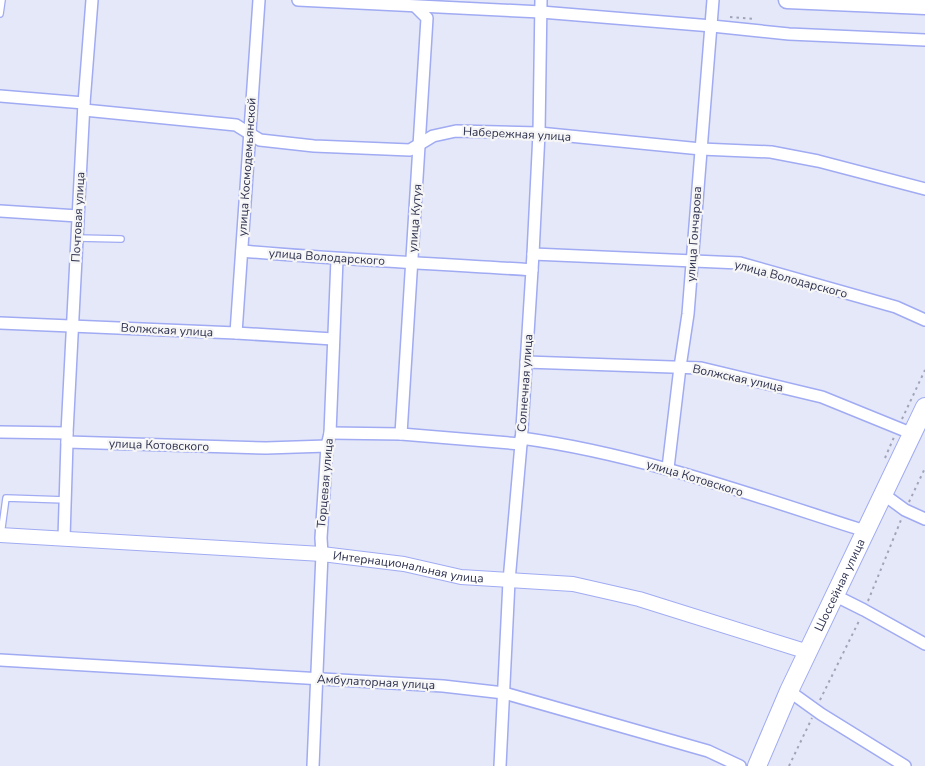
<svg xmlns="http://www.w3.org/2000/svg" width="925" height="766" viewBox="0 0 925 766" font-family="'Nunito Sans',sans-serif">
  <rect width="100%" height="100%" fill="#e5e8f8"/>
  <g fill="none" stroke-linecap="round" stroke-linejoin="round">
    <defs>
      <g id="service">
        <polyline points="0,14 2,0"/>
        <polyline points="77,238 121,239"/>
        <polyline points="1,535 6,498 66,500"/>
      </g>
      <g id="minor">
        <polyline points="298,0 541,12 712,26 789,34 925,40"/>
        <polyline points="0,96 84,103"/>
        <polyline points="84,110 236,125 260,140 314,146 410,150 433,136 456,131 539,133 701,149 771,152 818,161 925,189"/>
        <polyline points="0,211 78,216"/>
        <path d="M242 251C339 260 435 263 532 270"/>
        <polyline points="533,254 740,263 896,307 925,320"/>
        <polyline points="0,323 236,333 333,339"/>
        <polyline points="236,333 259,0"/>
        <polyline points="526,362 701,368 822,397 913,434"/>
        <polyline points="0,432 67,433 67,442 266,448 327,446"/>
        <polyline points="67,433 84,103 92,0"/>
        <polyline points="330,433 401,434 521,444"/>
        <polyline points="401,434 427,18 416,7"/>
        <path d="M521 438C639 454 752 495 865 531"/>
        <polyline points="668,468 680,367 688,314 713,0"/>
        <polyline points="883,494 905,510 925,519"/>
        <polyline points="64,538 67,442"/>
        <polyline points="834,595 864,610 925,644"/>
        <polyline points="0,660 443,686 504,693 708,751 740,766"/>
        <polyline points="789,691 821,714 905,766"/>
        <polyline points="313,766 322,554 321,538 327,446 330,433 337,259"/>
        <polyline points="500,766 509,581 521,444 533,254 539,133 541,0"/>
      </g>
      <g id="tertiary">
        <path id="s1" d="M0 535 322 554 404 564 461 577 573 584 639 599 808 652"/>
      </g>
      <polyline id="secondary" points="787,0 925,6"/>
      <g id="primary">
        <path id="s2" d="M757 766 789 691 925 407"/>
      </g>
    </defs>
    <use href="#service" stroke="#a0abf3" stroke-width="8"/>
    <use href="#minor" stroke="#a0abf3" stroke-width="14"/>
    <use href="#tertiary" stroke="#a0abf3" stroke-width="16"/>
    <use href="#secondary" stroke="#a0abf3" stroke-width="19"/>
    <use href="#primary" stroke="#a0abf3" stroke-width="20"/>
    <g stroke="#a1a4b9" stroke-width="2" stroke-dasharray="2.5 4" stroke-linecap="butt">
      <polyline points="730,17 754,19"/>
      <polyline points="902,419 925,370"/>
      <polyline points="885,458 894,437"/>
      <polyline points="909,502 925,468"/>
      <polyline points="868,601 901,520"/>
      <polyline points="820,700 860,619"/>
      <polyline points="789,766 812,718"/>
    </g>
    <use href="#service" stroke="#fff" stroke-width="5.5"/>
    <use href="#minor" stroke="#fff" stroke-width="11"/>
    <use href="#tertiary" stroke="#fff" stroke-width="14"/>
    <use href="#secondary" stroke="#fff" stroke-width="16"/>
    <use href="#primary" stroke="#fff" stroke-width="18"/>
  </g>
  <g text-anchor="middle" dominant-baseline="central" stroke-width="4.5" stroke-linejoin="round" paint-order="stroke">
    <g font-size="12" fill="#2e324f" stroke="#f6f6f6">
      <text transform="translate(517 134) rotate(3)">Набережная улица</text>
      <text transform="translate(247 167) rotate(-86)">улица Космодемьянской</text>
      <text transform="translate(78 217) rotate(-87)">Почтовая улица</text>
      <text transform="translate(415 218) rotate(-86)">улица Кутуя</text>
      <text transform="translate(694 234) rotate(-86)">улица Гончарова</text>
      <text transform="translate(327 257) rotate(4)">улица Володарского</text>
      <text transform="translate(791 279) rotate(15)">улица Володарского</text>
      <text transform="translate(167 330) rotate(3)">Волжская улица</text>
      <text transform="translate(738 378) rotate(12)">Волжская улица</text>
      <text transform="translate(525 383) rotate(-86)">Солнечная улица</text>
      <text transform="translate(159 445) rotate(2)">улица Котовского</text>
      <text transform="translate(695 478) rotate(17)">улица Котовского</text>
      <text transform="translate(325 483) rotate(-85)">Торцевая улица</text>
      <text stroke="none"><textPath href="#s1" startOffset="410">Интернациональная улица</textPath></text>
      <text stroke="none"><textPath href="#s2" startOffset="199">Шоссейная улица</textPath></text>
      <text transform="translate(376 682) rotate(3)">Амбулаторная улица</text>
    </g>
  </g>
</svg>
